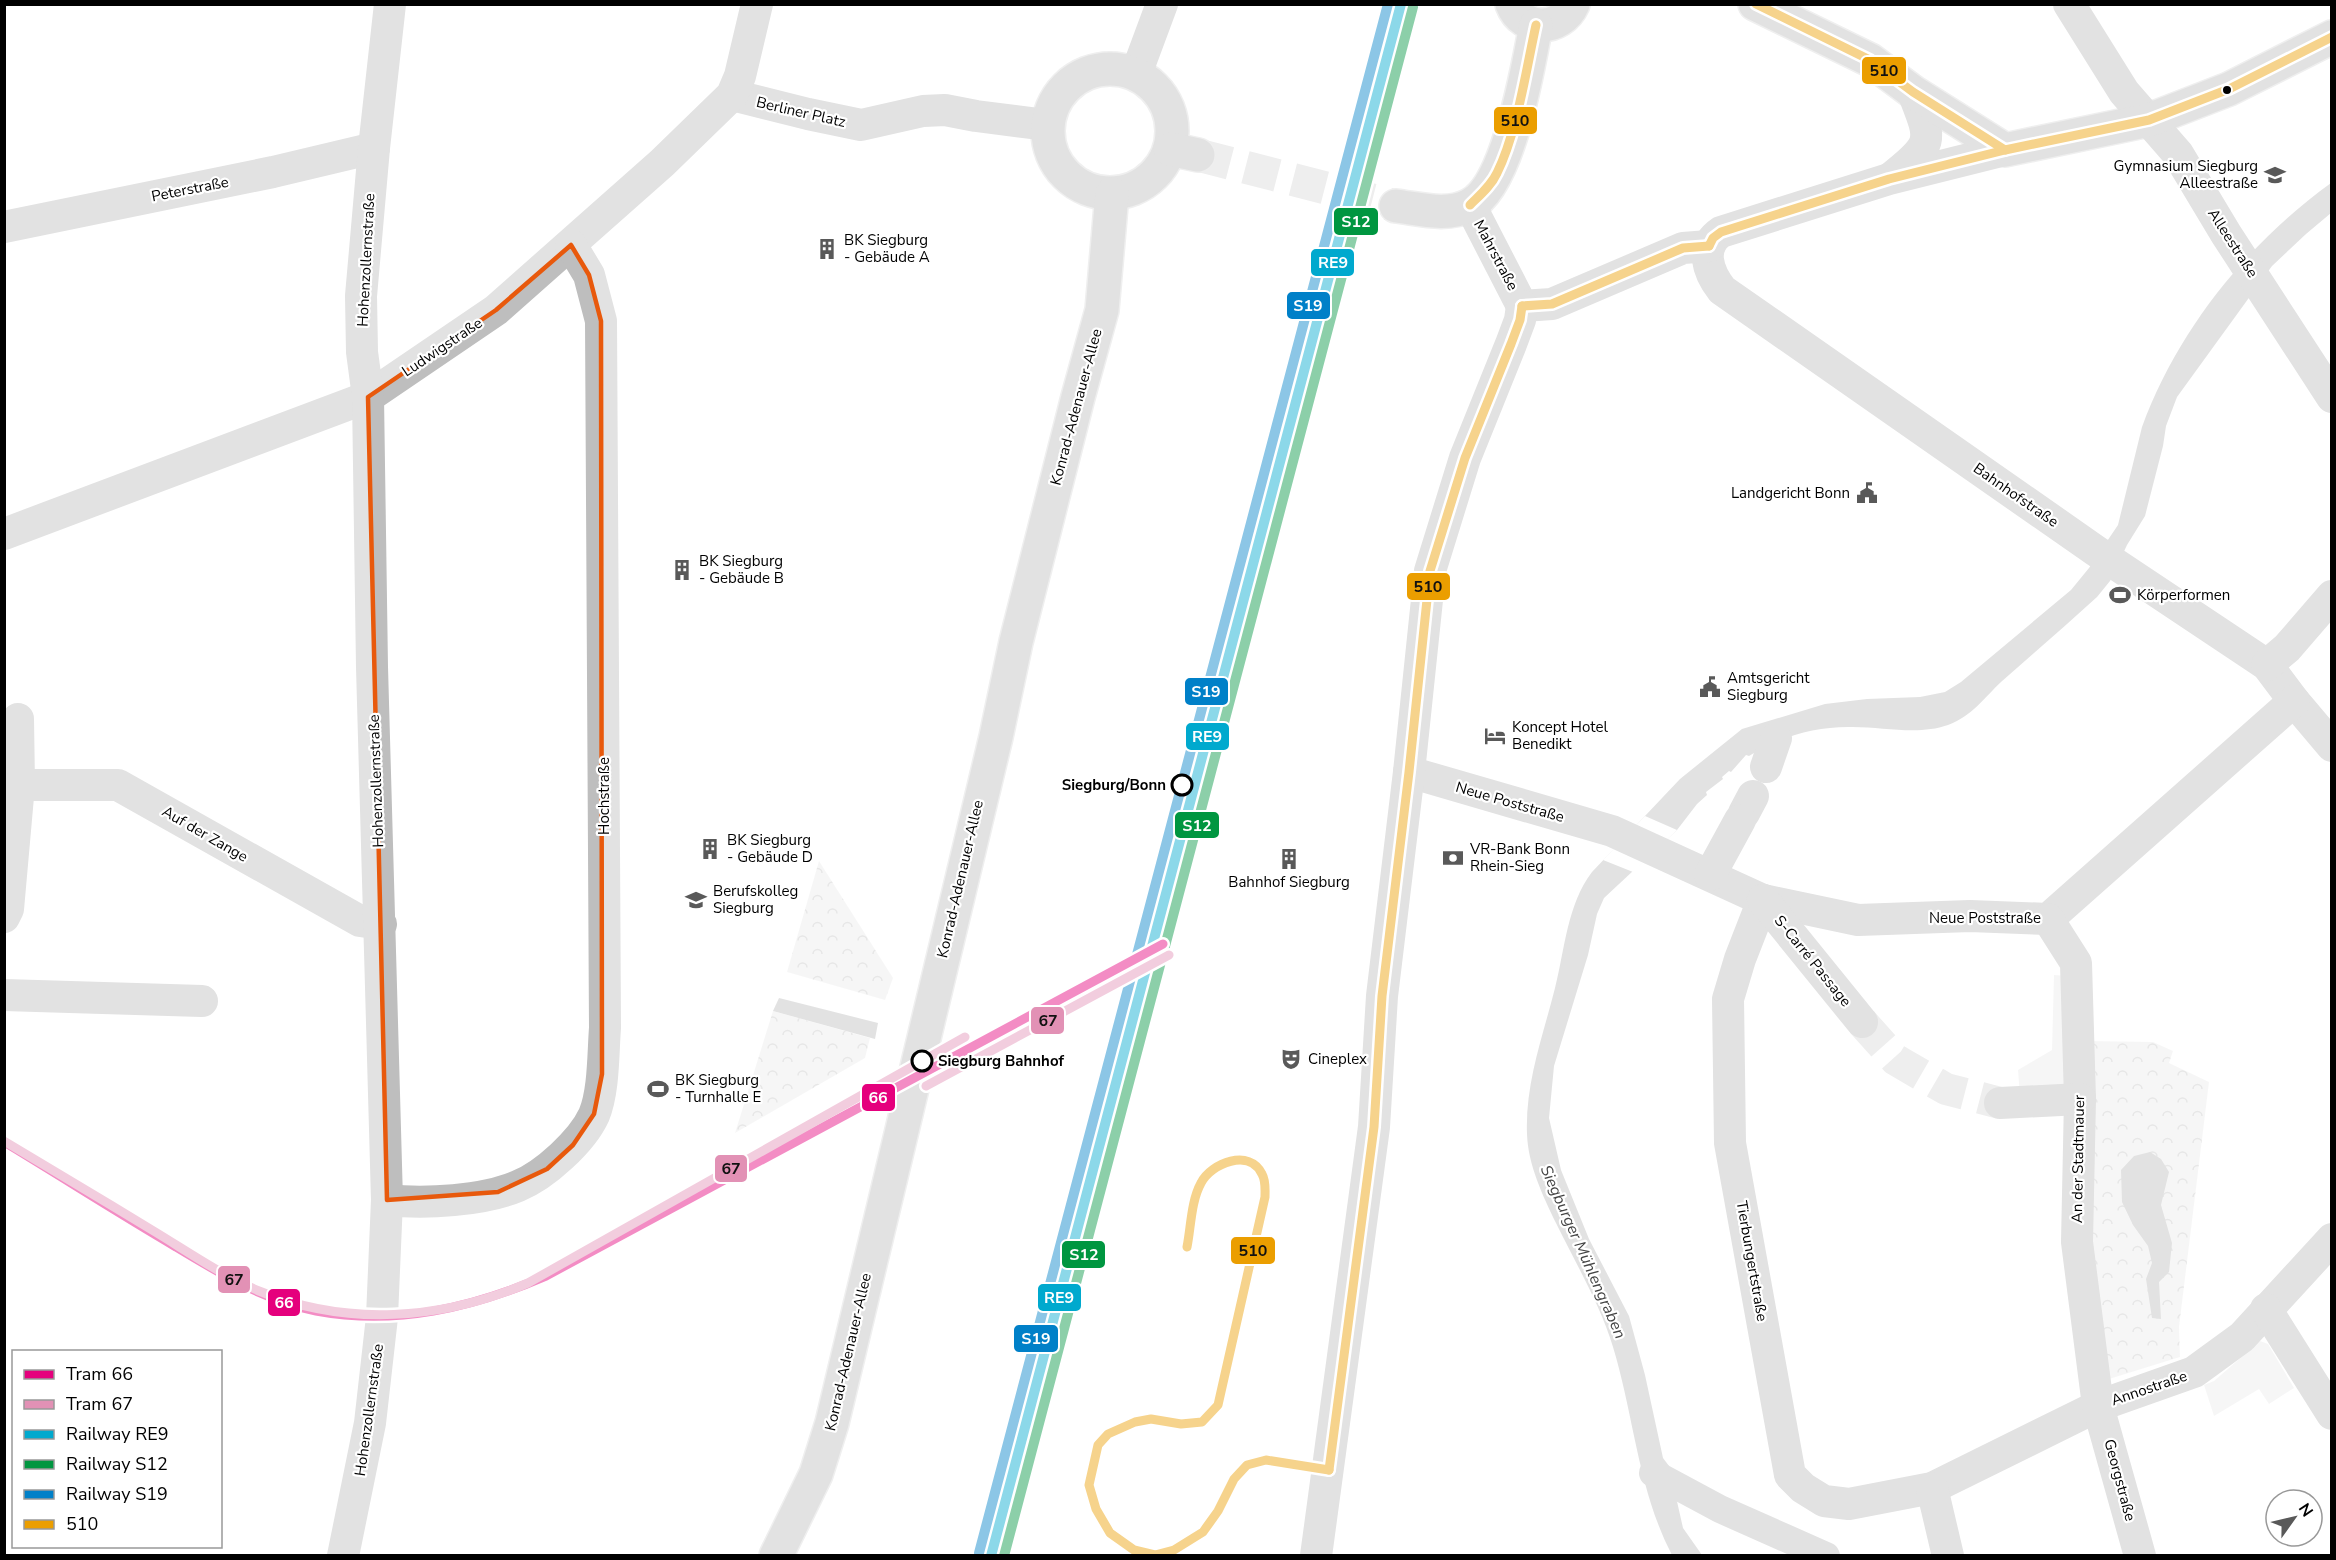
<svg xmlns="http://www.w3.org/2000/svg" width="2336" height="1560" viewBox="0 0 2336 1560" font-family="'Nunito Sans',sans-serif">
  <defs>
    <pattern id="park-crowns" width="20" height="18" patternUnits="userSpaceOnUse" patternTransform="scale(1.5)"><rect width="20" height="18" fill="#ececec"/><path d="M2 6a3 3 0 1 1 6 0M12 15a3 3 0 1 1 6 0" fill="none" stroke="#c9c9c9"/></pattern>
  </defs>
  <rect width="100%" height="100%" fill="#fff"/>
  <g fill="#ececec">
    <polygon points="2054,975 2069,976 2068,1090 2020,1097 2018,1070 2052,1050"/>
    <polygon points="2260,1341 2268,1344 2294,1388 2269,1404 2259,1389 2214,1416 2204,1385 2214,1381"/>
  </g>
  <g fill="url(#park-crowns)">
    <polygon points="819,861 893,978 885,1000 787,972"/>
    <polygon points="773,1011 870,1038 865,1058 735,1133"/>
    <polygon points="2087,1041 2153,1042 2173,1051 2169,1063 2209,1082 2179,1327 2180,1357 2109,1379 2082,1240"/>
  </g>
  <g fill="#bfbfbf">
    <path d="M2331 183V213L2306 234 2272 266 2177 397 2166 426 2163 446 2145 516 2127 545 2110 581 2097 597C2065 626 2033 654 2001 682 1984 698 1972 716 1948 725 1917 736 1881 726 1848 727 1813 727 1779 737 1749 756L1746 755 1731 772 1729 771 1722 777 1723 779 1706 792 1707 795 1697 804 1677 830 1604 898 1597 914 1588 955 1554 1066 1549 1118 1561 1170 1589 1239 1629 1316 1645 1375 1663 1458 1669 1466 1683 1528 1702 1555H1672C1638 1490 1634 1416 1613 1347 1600 1304 1576 1264 1556 1223 1543 1196 1528 1165 1527 1134 1525 1083 1543 1036 1555 988 1565 949 1567 905 1592 872L1680 779 1742 729 1825 704 1867 699 1920 697 1945 692 1961 682 2071 590 2089 568 2118 525 2142 427C2178 329 2248 243 2331 183Z"/>
    <polygon points="779,998 878,1023 875,1039 773,1011"/>
    <polygon points="2150,1152 2161,1159 2169,1172 2161,1205 2172,1243 2169,1272 2159,1282 2161,1319 2152,1318 2146,1279 2152,1263 2148,1246 2133,1225 2122,1202 2121,1170 2134,1156"/>
  </g>
  <polygon fill="#fff" points="1645,816 1677,830 1633,872 1603,860"/>
  <g fill="none" stroke-linecap="round" stroke-linejoin="round">
    <polyline stroke="#bfbfbf" stroke-width="28" points="1653,1473 1720,1509 1826,1556"/>
    <polyline stroke="#d9d9d9" stroke-width="32" stroke-dasharray="32 16" stroke-linecap="butt" points="1862,1022 1896,1060 1946,1089 2000,1103"/>
    <polyline stroke="#d9d9d9" stroke-width="33" stroke-dasharray="33 16" stroke-linecap="butt" points="1198,155 1396,206"/>
    <defs>
      <g id="major">
        <path d="M1512 4C1523 33 1561 31 1573 4"/>
        <polyline points="1755,4 1870,60 1913,92 2005,150 2149,120 2229,89 2332,37"/>
        <circle cx="1110" cy="131" r="62"/>
        <polyline points="1170,149 1198,155"/>
        <path d="M1396 206C1420 209 1448 217 1470 205 1509 185 1528 67 1536 25"/>
        <polyline points="776,1556 816,1474 832,1423 996,737 1016,642 1078,397 1102,310 1112,194"/>
      </g>
    </defs>
    <use href="#major" stroke="#dbdbdb" stroke-width="36"/>
    <g stroke="#bebebe" stroke-width="32">
      <polyline points="2069,4 2124,92 2178,154 2226,234 2332,397"/>
      <polyline points="1136,74 1162,4"/>
      <polyline points="732,95 808,114 861,125 923,111 945,110 976,116 1047,125"/>
      <path d="M2005 150 1889 179 1721 232C1699 247 1708 272 1722 290L2096 551 2267 665 2294 701 2332 746"/>
      <path d="M1892 177C1935 143 1932 141 1913 92"/>
      <polyline points="1470,205 1522,306"/>
      <polyline points="4,227 273,172 374,148"/>
      <polyline points="1522,306 1552,304 1683,248 1709,246"/>
      <polyline points="4,534 368,397 496,310 662,163 732,95 740,76 757,4"/>
      <polyline points="2267,665 2287,648 2332,596"/>
      <polyline points="18,719 19,785"/>
      <polyline points="1766,767 1776,738"/>
      <polyline points="1409,772 1612,831 1763,900 1858,920 1970,916 2048,919 2294,701"/>
      <polyline points="1744,813 1753,796"/>
      <polyline points="1710,875 1740,820"/>
      <polyline points="1763,900 1740,959 1728,999 1730,1143 1790,1475 1803,1488 1824,1501 1849,1504 1932,1488 2098,1406 2194,1372 2242,1337 2332,1239"/>
      <polyline points="1763,900 1862,1022"/>
      <polyline points="4,917 8,909 19,785 118,785 360,921 381,924"/>
      <polyline points="2048,919 2076,963 2080,1099 2077,1242 2098,1406 2140,1556"/>
      <polyline points="4,995 202,1001"/>
      <polyline points="2000,1103 2080,1099"/>
      <path d="M387 1200C425 1204 483 1201 518 1186 545 1175 582 1141 594 1115 604 1091 603 1053 605 1028L601 321 589 275 571 245"/>
      <polyline points="2266,1309 2332,1414"/>
      <polyline points="1932,1488 1948,1556"/>
      <polyline points="343,1556 370,1423 382,1317 387,1200 372,667 368,397 362,352 361,296 374,148 390,4"/>
      <polyline points="1316,1556 1374,1127 1382,996 1409,772 1430,571 1465,458 1511,344 1520,320 1522,306"/>
    </g>
    <use href="#major" stroke="#bebebe" stroke-width="33"/>
    <defs>
      <g id="bus-1">
        <polyline points="1756,4 1870,60 1913,92 2005,150"/>
        <path d="M1470 205C1480 195 1491 186 1497 173 1517 133 1526 70 1536 25"/>
        <polyline points="1709,246 1713,238 1721,232 1889,179 2005,150 2149,120 2229,89 2332,37"/>
        <polyline points="1522,306 1552,304 1683,248 1709,246"/>
        <path d="M1187 1247C1191 1227 1191 1201 1201 1183 1211 1163 1250 1148 1262 1174 1266 1181 1265 1189 1265 1197L1218 1405 1202 1422 1181 1424 1151 1419 1135 1422 1108 1434 1098 1445 1089 1485 1096 1509 1110 1533 1134 1550 1155 1555 1174 1550 1203 1532 1218 1511 1234 1479 1247 1465 1266 1460 1329 1470"/>
        <polyline points="1329,1470 1374,1127 1382,996 1409,772 1430,571 1465,458 1511,344 1520,320 1522,306"/>
      </g>
    </defs>
    <use href="#bus-1" stroke="#fff" stroke-width="14"/>
    <use href="#bus-1" stroke="#eb9e00" stroke-width="9"/>
    <defs>
      <polyline id="rail-1" points="991,1556 1401,4"/>
      <polyline id="rail-2" points="1004,1556 1413,7"/>
      <polyline id="rail-3" points="979,1553 1388,4"/>
    </defs>
    <use href="#rail-1" stroke="#fff" stroke-width="15"/>
    <use href="#rail-2" stroke="#fff" stroke-width="15"/>
    <use href="#rail-3" stroke="#fff" stroke-width="15"/>
    <use href="#rail-1" stroke="#00a9ce" stroke-width="10"/>
    <use href="#rail-2" stroke="#009640" stroke-width="10"/>
    <use href="#rail-3" stroke="#0080c8" stroke-width="10"/>
    <defs>
      <path id="tram-1" d="M4 1142C62 1177 118 1213 176 1247 219 1273 265 1301 316 1311 396 1326 472 1308 546 1276L1163 944"/>
      <g id="tram-2">
        <polyline points="926,1086 1169,955"/>
        <path d="M4 1141C54 1171 103 1200 152 1230 187 1251 221 1275 259 1291 347 1327 441 1320 528 1283L965 1037"/>
      </g>
    </defs>
    <use href="#tram-1" stroke="#fff" stroke-width="14"/>
    <use href="#tram-2" stroke="#fff" stroke-width="14"/>
    <use href="#tram-1" stroke="#e5007d" stroke-width="9"/>
    <use href="#tram-2" stroke="#e291b5" stroke-width="9"/>
  </g>
  <path d="M0 0H2336V1560H0ZM571 245 589 275 601 321 602 1074 594 1114 573 1145 547 1169 498 1192 387 1200 368 397 496 310Z" fill="#fff" fill-opacity=".55" fill-rule="evenodd"/>
  <path fill="none" stroke="#e8590c" stroke-width="4.5" stroke-linejoin="round" d="M571 245 589 275 601 321 602 1074 594 1114 573 1145 547 1169 498 1192 387 1200 368 397 496 310Z"/>
  <defs>
    <symbol id="school-bare" viewBox="-9 -9 18 18"><path d="M0-5L7-2L0 1L-7-2ZM-4 1L0 2.5L4 1V4Q0 6-4 4Z" fill="#595959" stroke="#fff" stroke-width="2.5" paint-order="stroke"/></symbol>
    <symbol id="building-bare" viewBox="-9 -9 18 18"><path d="M-4-6H4V6H1V3H-1V6H-4ZM-2.5-4.3h1.7v1.8h-1.7ZM.8-4.3h1.7v1.8H.8ZM-2.5-1h1.7V.8h-1.7ZM.8-1h1.7V.8H.8Z" fill="#595959" stroke="#fff" stroke-width="2.5" paint-order="stroke"/></symbol>
    <symbol id="civic-bare" viewBox="-9 -9 18 18"><path d="M-.6-6.5H3V-4.5H.6V-3L4-1V1h2V6H-6V1h2V-1L-.6-3ZM-1.2 2.5V6h2.4V2.5Z" fill="#595959" stroke="#fff" stroke-width="2.5" paint-order="stroke"/></symbol>
    <symbol id="stadium-bare" viewBox="-9 -9 18 18"><path d="M0-5a6.5 5 0 1 0 0 10a6.5 5 0 1 0 0-10ZM-3.5-1.8h7v3.6h-7Z" fill="#595959" stroke="#fff" stroke-width="2.5" paint-order="stroke"/></symbol>
    <symbol id="hotel-bare" viewBox="-9 -9 18 18"><path d="M-6-4.5h1.5V1H6V5H4.5V3h-9V5H-6ZM-4 0a1.8 1.8 0 1 1 3.6 0ZM.5 0V-2.5h3Q6-2.5 6 0Z" fill="#595959" stroke="#fff" stroke-width="2.5" paint-order="stroke"/></symbol>
    <symbol id="bank-bare" viewBox="-9 -9 18 18"><path d="M-6-4H6V4H-6ZM0-2.3a2.3 2.3 0 1 0 0 4.6a2.3 2.3 0 1 0 0-4.6Z" fill="#595959" stroke="#fff" stroke-width="2.5" paint-order="stroke"/></symbol>
    <symbol id="theatre-bare" viewBox="-9 -9 18 18"><path d="M-5-5.5Q0-4 5-5.5V0Q5 5 0 6Q-5 5-5 0ZM-3.3-2.5H-1v1.5H-3.3ZM1-2.5H3.3v1.5H1ZM-2.8 1Q0 5.5 2.8 1Z" fill="#595959" stroke="#fff" stroke-width="2.5" paint-order="stroke"/></symbol>
  </defs>
  <g fill-rule="evenodd">
    <use href="#school-bare" x="2260" y="160" width="30" height="30"/>
    <use href="#building-bare" x="812" y="234" width="30" height="30"/>
    <use href="#civic-bare" x="1852" y="478" width="30" height="30"/>
    <use href="#building-bare" x="667" y="555" width="30" height="30"/>
    <use href="#stadium-bare" x="2105" y="580" width="30" height="30"/>
    <use href="#civic-bare" x="1695" y="672" width="30" height="30"/>
    <use href="#hotel-bare" x="1480" y="721" width="30" height="30"/>
    <use href="#building-bare" x="695" y="834" width="30" height="30"/>
    <use href="#bank-bare" x="1438" y="843" width="30" height="30"/>
    <use href="#building-bare" x="1274" y="844" width="30" height="30"/>
    <use href="#school-bare" x="681" y="885" width="30" height="30"/>
    <use href="#theatre-bare" x="1276" y="1044" width="30" height="30"/>
    <use href="#stadium-bare" x="643" y="1074" width="30" height="30"/>
  </g>
  <circle fill="#000" stroke="#fff" stroke-width="2" cx="2227" cy="90" r="5"/>
  <g fill="#fff" stroke="#000" stroke-width="3">
    <circle cx="1182" cy="785" r="10"/>
    <circle cx="922" cy="1061" r="10"/>
  </g>
  <g text-anchor="middle" dominant-baseline="central" stroke-width="4.5" stroke-linejoin="round" paint-order="stroke">
    <g font-size="15" fill="#000" stroke="#fff">
      <text transform="translate(801 112) rotate(13)">Berliner Platz</text>
      <text transform="translate(190 189) rotate(-11)">Peterstraße</text>
      <text transform="translate(2233 243) rotate(57)">Alleestraße</text>
      <text transform="translate(1496 255) rotate(62)">Mahrstraße</text>
      <text transform="translate(366 260) rotate(-87)">Hohenzollernstraße</text>
      <text transform="translate(442 347) rotate(-34)">Ludwigstraße</text>
      <text transform="translate(1076 407) rotate(-75)">Konrad-Adenauer-Allee</text>
      <text transform="translate(2016 495) rotate(35)">Bahnhofstraße</text>
      <text transform="translate(376 781) rotate(-92)">Hohenzollernstraße</text>
      <text transform="translate(604 796) rotate(-90)">Hochstraße</text>
      <text transform="translate(1510 802) rotate(16)">Neue Poststraße</text>
      <text transform="translate(205 834) rotate(30)">Auf der Zange</text>
      <text transform="translate(960 879) rotate(-77)">Konrad-Adenauer-Allee</text>
      <text x="1985" y="918">Neue Poststraße</text>
      <text transform="translate(1813 961) rotate(51)">S-Carré Passage</text>
      <text transform="translate(2078 1159) rotate(-89)">An der Stadtmauer</text>
      <text transform="translate(1752 1261) rotate(80)">Tierbungertstraße</text>
      <text transform="translate(848 1352) rotate(-77)">Konrad-Adenauer-Allee</text>
      <text transform="translate(2149 1388) rotate(-19)">Annostraße</text>
      <text transform="translate(369 1410) rotate(-82)">Hohenzollernstraße</text>
      <text transform="translate(2120 1480) rotate(75)">Georgstraße</text>
    </g>
    <g font-size="15" fill="#000" stroke="#fff" text-anchor="start">
      <text x="2258" y="166" text-anchor="end">Gymnasium Siegburg<tspan x="2258" dy="17">Alleestraße</tspan></text>
      <text x="844" y="240">BK Siegburg<tspan x="844" dy="17">- Gebäude A</tspan></text>
      <text x="1850" y="493" text-anchor="end">Landgericht Bonn</text>
      <text x="699" y="561">BK Siegburg<tspan x="699" dy="17">- Gebäude B</tspan></text>
      <text x="2137" y="595">Körperformen</text>
      <text x="1727" y="678">Amtsgericht<tspan x="1727" dy="17">Siegburg</tspan></text>
      <text x="1512" y="727">Koncept Hotel<tspan x="1512" dy="17">Benedikt</tspan></text>
      <text x="727" y="840">BK Siegburg<tspan x="727" dy="17">- Gebäude D</tspan></text>
      <text x="1470" y="849">VR-Bank Bonn<tspan x="1470" dy="17">Rhein-Sieg</tspan></text>
      <text x="1289" y="882" text-anchor="middle">Bahnhof Siegburg</text>
      <text x="713" y="891">Berufskolleg<tspan x="713" dy="17">Siegburg</tspan></text>
      <text x="1308" y="1059">Cineplex</text>
      <text x="675" y="1080">BK Siegburg<tspan x="675" dy="17">- Turnhalle E</tspan></text>
    </g>
    <g font-size="15" font-weight="bold" fill="#000" stroke="#fff" text-anchor="end">
      <text x="1166" y="785">Siegburg/Bonn</text>
      <text x="938" y="1061" text-anchor="start">Siegburg Bahnhof</text>
    </g>
    <g font-size="16" font-style="italic" fill="#444" stroke="#fff">
      <text transform="translate(1583 1252) rotate(66)">Siegburger Mühlengraben</text>
    </g>
  </g>
  <g stroke="#fff" stroke-width="2">
    <rect x="1861" y="56" width="46" height="29" rx="6" fill="#eb9e00"/>
    <rect x="1493" y="106" width="45" height="29" rx="6" fill="#eb9e00"/>
    <rect x="1333" y="207" width="46" height="29" rx="6" fill="#009640"/>
    <rect x="1310" y="248" width="45" height="29" rx="6" fill="#00a9ce"/>
    <rect x="1286" y="291" width="45" height="29" rx="6" fill="#0080c8"/>
    <rect x="1406" y="572" width="45" height="29" rx="6" fill="#eb9e00"/>
    <rect x="1184" y="677" width="45" height="29" rx="6" fill="#0080c8"/>
    <rect x="1185" y="722" width="45" height="29" rx="6" fill="#00a9ce"/>
    <rect x="1174" y="811" width="46" height="28" rx="6" fill="#009640"/>
    <rect x="1030" y="1006" width="35" height="29" rx="6" fill="#e291b5"/>
    <rect x="861" y="1083" width="35" height="29" rx="6" fill="#e5007d"/>
    <rect x="714" y="1154" width="34" height="29" rx="6" fill="#e291b5"/>
    <rect x="1230" y="1236" width="46" height="29" rx="6" fill="#eb9e00"/>
    <rect x="1061" y="1240" width="45" height="29" rx="6" fill="#009640"/>
    <rect x="217" y="1265" width="34" height="29" rx="6" fill="#e291b5"/>
    <rect x="1037" y="1283" width="45" height="29" rx="6" fill="#00a9ce"/>
    <rect x="267" y="1288" width="34" height="29" rx="6" fill="#e5007d"/>
    <rect x="1013" y="1324" width="46" height="29" rx="6" fill="#0080c8"/>
  </g>
  <g font-size="16" text-anchor="middle" font-weight="bold" fill="#fff">
    <text x="1356" y="227">S12</text>
    <text x="1333" y="268">RE9</text>
    <text x="1308" y="311">S19</text>
    <text x="1206" y="697">S19</text>
    <text x="1207" y="742">RE9</text>
    <text x="1197" y="831">S12</text>
    <text x="878" y="1103">66</text>
    <text x="1084" y="1260">S12</text>
    <text x="1059" y="1303">RE9</text>
    <text x="284" y="1308">66</text>
    <text x="1036" y="1344">S19</text>
  </g>
  <g font-size="16" text-anchor="middle" font-weight="bold" fill="#111">
    <text x="1884" y="76">510</text>
    <text x="1515" y="126">510</text>
    <text x="1428" y="592">510</text>
    <text x="1048" y="1026">67</text>
    <text x="731" y="1174">67</text>
    <text x="1253" y="1256">510</text>
    <text x="234" y="1285">67</text>
  </g>
  <rect width="2336" height="1560" fill="none" stroke="#000000" stroke-width="12"/>
  <rect x="12" y="1350" width="210" height="198" fill="#ffffff" stroke="#999999" stroke-width="1.5"/>
  <rect x="24" y="1370" width="30" height="9" fill="#e5007d" stroke="#999999" stroke-width="1.5"/>
  <text x="66" y="1380" font-size="18" fill="#000000">Tram 66</text>
  <rect x="24" y="1400" width="30" height="9" fill="#e291b5" stroke="#999999" stroke-width="1.5"/>
  <text x="66" y="1410" font-size="18" fill="#000000">Tram 67</text>
  <rect x="24" y="1430" width="30" height="9" fill="#00a9ce" stroke="#999999" stroke-width="1.5"/>
  <text x="66" y="1440" font-size="18" fill="#000000">Railway RE9</text>
  <rect x="24" y="1460" width="30" height="9" fill="#009640" stroke="#999999" stroke-width="1.5"/>
  <text x="66" y="1470" font-size="18" fill="#000000">Railway S12</text>
  <rect x="24" y="1490" width="30" height="9" fill="#0080c8" stroke="#999999" stroke-width="1.5"/>
  <text x="66" y="1500" font-size="18" fill="#000000">Railway S19</text>
  <rect x="24" y="1520" width="30" height="9" fill="#eb9e00" stroke="#999999" stroke-width="1.5"/>
  <text x="66" y="1530" font-size="18" fill="#000000">510</text>
  <g transform="translate(2294 1518) rotate(56)"><circle r="28" fill="#ffffff" stroke="#999999" stroke-width="1.5"/>
  <path d="M0-4.5L10 22L0 15L-10 22Z" fill="#595959"/>
  <text y="-9" font-size="16" font-weight="bold" text-anchor="middle" fill="#000000">N</text>
  </g>
</svg>
